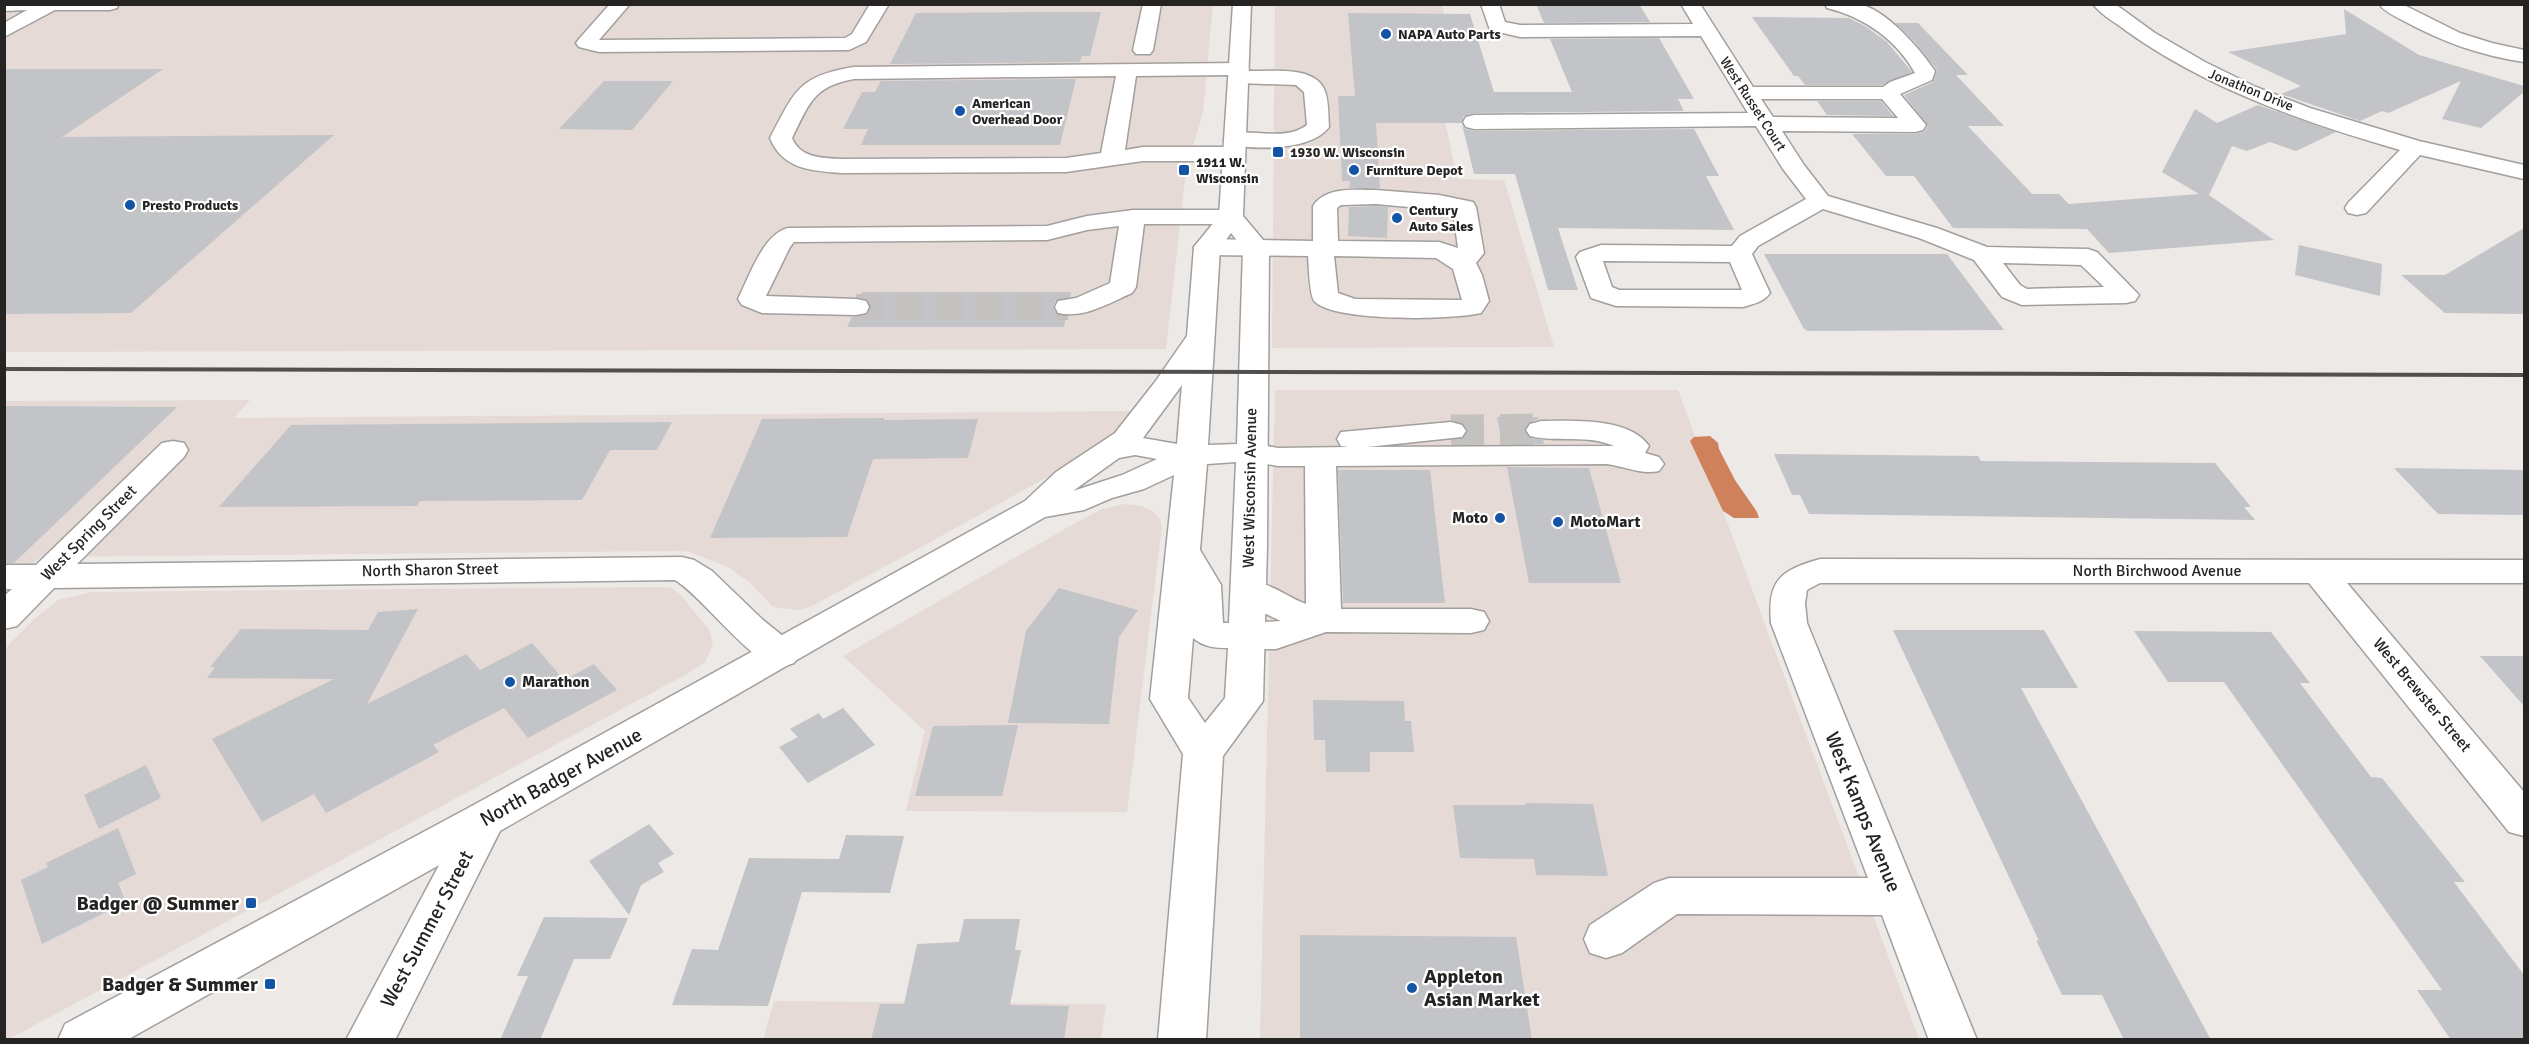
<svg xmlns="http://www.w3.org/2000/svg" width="2529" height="1044" viewBox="0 0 2529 1044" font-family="Signika,sans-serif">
  <rect width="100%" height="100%" fill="#ece9e7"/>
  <g fill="#e5dad5">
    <polygon points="4,5 1213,5 1203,112 1186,170 1166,349 5,352"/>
    <polygon points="1275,5 1442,5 1456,61 1434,68 1457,179 1504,180 1554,347 1272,348"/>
    <polygon points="1275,390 1678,390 1919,1039 1260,1040"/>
    <polygon points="250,400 234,418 1139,411 1126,426 1060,470 925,545 810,607 799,610 773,607 749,582 728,567 690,552 678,551 40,557 5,591 5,401"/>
    <polygon points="1124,504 1142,506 1154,512 1160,519 1162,526 1127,812 906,811 925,731 843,656 1077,522 1102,509"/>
    <polygon points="661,587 672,588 680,594 710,631 713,645 705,662 685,675 9,1039 5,1040 5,649 32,621 58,600 92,592"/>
    <polygon points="774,1001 1106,1004 1101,1039 763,1040"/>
  </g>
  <polygon fill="#cf815c" points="1710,436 1718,443 1719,449 1735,480 1757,512 1759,518 1734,518 1723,511 1690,441 1694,437"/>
  <g fill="#c3c4c7">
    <polygon points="1536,4 1639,4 1650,22 1544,23"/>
    <polygon points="2344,9 2419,55 2524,86 2524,92 2481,128 2442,119 2461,81 2388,113 2382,111 2360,121 2281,94 2301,86 2228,52 2346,34"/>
    <polygon points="1073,12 1101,12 1090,56 1082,56 1080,62 890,64 916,13"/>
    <polygon points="1348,13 1470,14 1494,92 1572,92 1550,39 1659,38 1694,99 1678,99 1684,111 1474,113 1464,116 1461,123 1376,123 1380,188 1349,188 1350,181 1342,181 1338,96 1355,96"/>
    <polygon points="1752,17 1849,18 1865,26 1887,42 1912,72 1882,85 1805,85 1798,76 1794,76"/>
    <polygon points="1895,23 1918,23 1968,75 1956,75 2004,126 1968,126 2032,194 2059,194 2069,204 2199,194 2162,172 2195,109 2217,123 2258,105 2336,132 2296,151 2270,142 2247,151 2232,146 2209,195 2274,240 2109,253 2087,229 1953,228 1914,176 1886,176 1852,134 1915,134 1924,132 1928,126 1904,95 1933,82 1937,70 1913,40"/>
    <polygon points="4,69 163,69 62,137 334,135 131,313 4,314"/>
    <polygon points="1076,79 1060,145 861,145 868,129 843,129 862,92 875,92 881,81"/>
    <polygon points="604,81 673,81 632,130 559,129"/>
    <polygon points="1817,101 1881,101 1893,116 1827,115"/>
    <polygon points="1462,124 1465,129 1474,131 1694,129 1719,176 1706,176 1734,230 1558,228 1578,290 1548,290 1515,174 1474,174"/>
    <polygon points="1376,206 1388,207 1387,238 1348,236 1349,207"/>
    <polygon points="2524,228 2524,314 2445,313 2401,275 2445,275"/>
    <polygon points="2299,245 2382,264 2380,296 2295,275"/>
    <polygon points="1764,254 1947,254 2004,330 1808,331 1804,329"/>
    <polygon points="862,292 1071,292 1070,297 1056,300 1053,306 1056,314 1066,316 1064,327 847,327 852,317 866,315 871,308 868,300 860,298"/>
    <polygon points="4,406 177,407 14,563 4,563"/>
    <polygon points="1497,417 1538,417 1538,419 1528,423 1524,431 1530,438 1543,440 1544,444 1502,444"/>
    <polygon points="884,418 884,420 978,419 968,458 873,459 847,537 710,538 762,419"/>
    <polygon points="672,422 657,450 610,450 582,500 420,501 417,506 219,507 291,425"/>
    <polygon points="1774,454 1978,456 1981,461 2215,463 2251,507 2244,507 2255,520 1809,514 1800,495 1792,495"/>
    <polygon points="1507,467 1589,468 1621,583 1529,583"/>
    <polygon points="2394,468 2524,470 2524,515 2438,514"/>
    <polygon points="1338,470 1430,470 1445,603 1343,603"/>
    <polygon points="1059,588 1138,610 1119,637 1109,724 1008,723 1026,631"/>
    <polygon points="418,609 367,704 466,654 480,670 532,643 564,680 594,664 617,690 528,738 504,708 433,745 439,752 326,813 314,794 262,822 212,739 334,679 207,678 215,667 210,667 241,629 368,630 378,612"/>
    <polygon points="1893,630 2044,630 2078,688 2021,688 2211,1040 2124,1040 2102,995 2062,995 2036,940 2039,941"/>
    <polygon points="2134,631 2271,632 2310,683 2300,683 2371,777 2382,778 2465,882 2454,882 2524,975 2524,1040 2451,1040 2417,990 2442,990 2224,682 2168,682"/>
    <polygon points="2480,656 2524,656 2524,706"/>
    <polygon points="1313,700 1404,701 1405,721 1411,721 1414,752 1370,752 1370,772 1326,772 1325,740 1314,740"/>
    <polygon points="843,708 875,745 808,783 779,747 798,737 790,729 819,713 823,719"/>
    <polygon points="1018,725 1002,796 915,796 933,726"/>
    <polygon points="146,765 161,798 99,829 84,795"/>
    <polygon points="1525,803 1593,804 1608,876 1536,875 1534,859 1460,858 1453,805 1526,805"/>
    <polygon points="649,824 674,854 658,863 664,872 641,885 629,915 589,861"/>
    <polygon points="118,828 136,874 118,883 126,902 42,944 21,880 48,867 46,863"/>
    <polygon points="846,835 904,836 890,893 802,892 768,1006 672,1005 692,949 718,950 749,858 839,859"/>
    <polygon points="544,917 628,918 610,959 574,959 540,1040 500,1040 528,976 517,976"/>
    <polygon points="964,919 1020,919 1015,950 1021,950 1010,1005 1069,1006 1064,1040 871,1040 880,1004 904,1004 917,944 959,942"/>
    <polygon points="1300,935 1516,937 1532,1040 1300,1040"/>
  </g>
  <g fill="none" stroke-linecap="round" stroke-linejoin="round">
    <polyline stroke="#c4c2c0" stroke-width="26" stroke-dasharray="26 14" stroke-linecap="butt" points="856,307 1068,307"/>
    <polyline stroke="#c4c2c0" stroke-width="33" stroke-dasharray="33 16" stroke-linecap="butt" points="1451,431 1541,430"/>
    <defs>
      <g id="minor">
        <polygon points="4,4 119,4 117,8 110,10 55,10 4,37 4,23 27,10 4,11"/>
        <polygon points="610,4 630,4 599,40 845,38 852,34 870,4 889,4 866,42 849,50 599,52 579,47 576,43 579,39"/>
        <polygon points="1143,4 1161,4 1153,50 1150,54 1136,54 1133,50"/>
        <path d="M1481 4H1499L1505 22 1520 25 1693 24 1681 4H1700L1753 87H1883L1890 82 1915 73C1897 40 1864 17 1827 8L1825 4C1836 4 1848 3 1858 4 1885 8 1920 49 1935 71L1932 80 1900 94 1926 125 1923 130 1915 132 1782 131 1804 165 1828 196 1937 228 1987 247 2088 249 2097 252 2139 295 2135 301 2126 303 2022 305 2002 297 1974 260 1919 238 1823 209 1758 246 1752 254 1770 293C1764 302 1753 304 1743 307L1616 306 1591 298 1576 257 1580 252 1601 245 1732 246 1740 236 1806 199 1783 169 1756 126 1474 129 1466 127 1463 122 1466 117 1474 115 1748 113 1701 36 1520 37 1490 30ZM1761 99H1882L1898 118 1773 117ZM1603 261 1730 262 1742 290H1619L1612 287ZM2003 263 2081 265 2104 287 2027 289 2020 285Z"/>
        <path d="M2093 4H2115L2155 33 2205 62 2256 87 2310 108 2419 141 2524 165V179L2420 155 2366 213 2357 215 2348 213 2345 208 2348 203 2400 150C2304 122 2207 89 2125 30 2115 22 2101 15 2093 4Z"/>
        <path d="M2379 4H2402L2460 33 2492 43 2524 50V62C2481 56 2440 41 2402 20 2394 16 2384 11 2379 4Z"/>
        <path d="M1239 63 1246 65 1249 69 1248 71C1269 72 1313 65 1324 89 1329 99 1328 116 1329 127 1312 151 1253 150 1227 144L1224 139 1227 134C1252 128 1285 142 1307 125L1304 92 1296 85 1238 83 1231 81 1229 75 1136 76 1125 150 1143 147H1234L1242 149 1245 154 1242 159 1234 161H1143L1066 172 841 173C812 171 782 169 770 138 795 91 798 76 854 67ZM1116 76 1101 153 1066 158 841 159C822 158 800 158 792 138 809 104 813 86 854 79Z"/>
        <path d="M1376 190 1439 195 1473 202 1476 207 1484 253 1476 263 1482 275 1489 301 1481 313C1451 320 1337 322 1315 302 1309 296 1309 265 1308 256L1207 255 1198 252 1194 247 1198 242 1207 239 1313 241V206C1326 186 1355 190 1376 190ZM1376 204 1453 211 1458 248 1439 242 1338 241 1337 208 1341 205ZM1334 256 1436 258 1453 269 1462 300 1355 299 1338 293Z"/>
        <path d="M1133 210H1231L1240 212 1243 217 1240 222 1231 224H1144L1136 287 1132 293C1109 303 1084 319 1058 313L1055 307 1058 301 1076 298 1110 283 1119 226 1087 230 1047 240 794 242 790 247 766 296 856 299 866 301 869 307 866 313 856 315 762 313 742 305 738 299C749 277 763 234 788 228L1047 226 1087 216Z"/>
        <path d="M1541 421C1572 421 1629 417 1649 446L1645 453 1659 457 1664 464 1659 471C1641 475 1624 466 1606 464L1336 466 1341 609H1471L1484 612 1489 621 1484 630 1471 633 1326 632 1276 649H1246L1233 645 1228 636 1233 627 1246 623 1281 621 1244 604 1236 598 1231 590 1236 582C1260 575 1283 595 1306 604L1305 466H1278L1240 459 1235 452 1240 445 1251 443 1278 448 1348 447 1341 446 1337 439 1341 432 1451 422 1462 425 1466 431 1462 437 1367 447 1614 446C1587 434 1558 443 1530 436L1526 430 1530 424Z"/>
        <path d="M173 441 184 443 188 450 184 457 77 564 682 557 694 560 712 571 763 620 794 645 799 654 794 663C790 664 784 667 780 667 753 666 702 596 675 580L54 588 17 626 4 629V596L12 589H4V565H36L162 443Z"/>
        <path d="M1820 559 2524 560V583H2347L2524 792V836L2509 832 2309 583H1820L1807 590 1805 603 1807 623 1977 1040H1929L1882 915 1677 914 1622 953 1606 958 1590 953 1584 939 1590 925 1654 883 1669 878H1868L1771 623C1767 580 1781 570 1820 559Z"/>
        <polygon points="485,802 500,807 506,819 395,1040 346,1040 470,807"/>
      </g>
      <path id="major" d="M1233 4H1251L1243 216 1269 247 1267 546 1263 701 1223 756 1206 1040H1158L1183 754 1150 699 1174 475 1144 489 1112 498 1084 510 1045 517 500 831 127 1040H58L65 1024 470 807 1025 501 1056 472 1115 433 1155 382 1187 336 1194 247 1219 216ZM1231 233 1243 248 1237 444 1208 445 1220 248ZM1182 385 1177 444 1143 438ZM1135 455 1157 459 1122 475 1073 491 1119 458ZM1236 462 1229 623H1223L1221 585 1200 550 1207 464ZM1193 638C1204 647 1214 648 1228 648L1225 698 1205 723 1188 698Z"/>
    </defs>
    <use href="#minor" stroke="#a29f9d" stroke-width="3"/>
    <use href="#major" stroke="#a29f9d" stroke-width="3"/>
    <use href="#minor" fill="#fff" fill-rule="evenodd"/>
    <use href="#major" fill="#fff" fill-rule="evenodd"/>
    <polyline stroke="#51504f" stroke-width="4" points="4,369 2524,375"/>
  </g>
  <g fill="#1354a4" stroke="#fff" stroke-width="2">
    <circle cx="1386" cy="34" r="6"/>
    <circle cx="960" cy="111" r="6"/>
    <rect x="1272" y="146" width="12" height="12" rx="3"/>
    <rect x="1178" y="164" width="12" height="12" rx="3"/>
    <circle cx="1354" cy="170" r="6"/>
    <circle cx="130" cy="205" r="6"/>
    <circle cx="1397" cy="218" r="6"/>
    <circle cx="1500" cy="518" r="6"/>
    <circle cx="1558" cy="522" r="6"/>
    <circle cx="510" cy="682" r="6"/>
    <rect x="245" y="897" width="12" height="12" rx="3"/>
    <rect x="264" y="978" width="12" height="12" rx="3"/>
    <circle cx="1412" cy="988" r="6"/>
  </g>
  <g text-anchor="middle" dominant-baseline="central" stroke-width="4.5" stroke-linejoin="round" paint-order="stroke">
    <g font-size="14" font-weight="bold" fill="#252423" stroke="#fff" text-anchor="start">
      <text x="1398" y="34">NAPA Auto Parts</text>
      <text x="972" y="103">American<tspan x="972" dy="16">Overhead Door</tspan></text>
      <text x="1290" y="152">1930 W. Wisconsin</text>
      <text x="1196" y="162">1911 W.<tspan x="1196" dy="16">Wisconsin</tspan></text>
      <text x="1366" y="170">Furniture Depot</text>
      <text x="142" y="205">Presto Products</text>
      <text x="1409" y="210">Century<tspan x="1409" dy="16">Auto Sales</tspan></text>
    </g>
    <g font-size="14" fill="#252423" stroke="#fff">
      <text transform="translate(2251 90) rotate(22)">Jonathon Drive</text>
      <text transform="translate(1753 104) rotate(57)">West Russet Court</text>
    </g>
    <g font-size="16" fill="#252423" stroke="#fff">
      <text transform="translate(1250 488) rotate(-89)">West Wisconsin Avenue</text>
      <text transform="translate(89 533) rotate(-45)">West Spring Street</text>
      <text transform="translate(430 570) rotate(-1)">North Sharon Street</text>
      <text x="2157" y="571">North Birchwood Avenue</text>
      <text transform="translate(2422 695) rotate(50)">West Brewster Street</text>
    </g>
    <g font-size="16" font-weight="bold" fill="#252423" stroke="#fff" text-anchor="start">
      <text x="1488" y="518" text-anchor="end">Moto</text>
      <text x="1570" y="522">MotoMart</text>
      <text x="522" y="682">Marathon</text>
    </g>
    <g font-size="20" fill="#252423" stroke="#fff">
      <text transform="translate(561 777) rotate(-29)">North Badger Avenue</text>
      <text transform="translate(1863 812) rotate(68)">West Kamps Avenue</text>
      <text transform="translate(427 929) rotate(-62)">West Summer Street</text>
    </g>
    <g font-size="20" font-weight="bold" fill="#252423" stroke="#fff" text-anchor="end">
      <text x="239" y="903">Badger @ Summer</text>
      <text x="1424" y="976" text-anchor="start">Appleton<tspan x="1424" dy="23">Asian Market</tspan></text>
      <text x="258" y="984">Badger &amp; Summer</text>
    </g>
  </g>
  <rect width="2529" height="1044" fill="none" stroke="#252423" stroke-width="12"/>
</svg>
